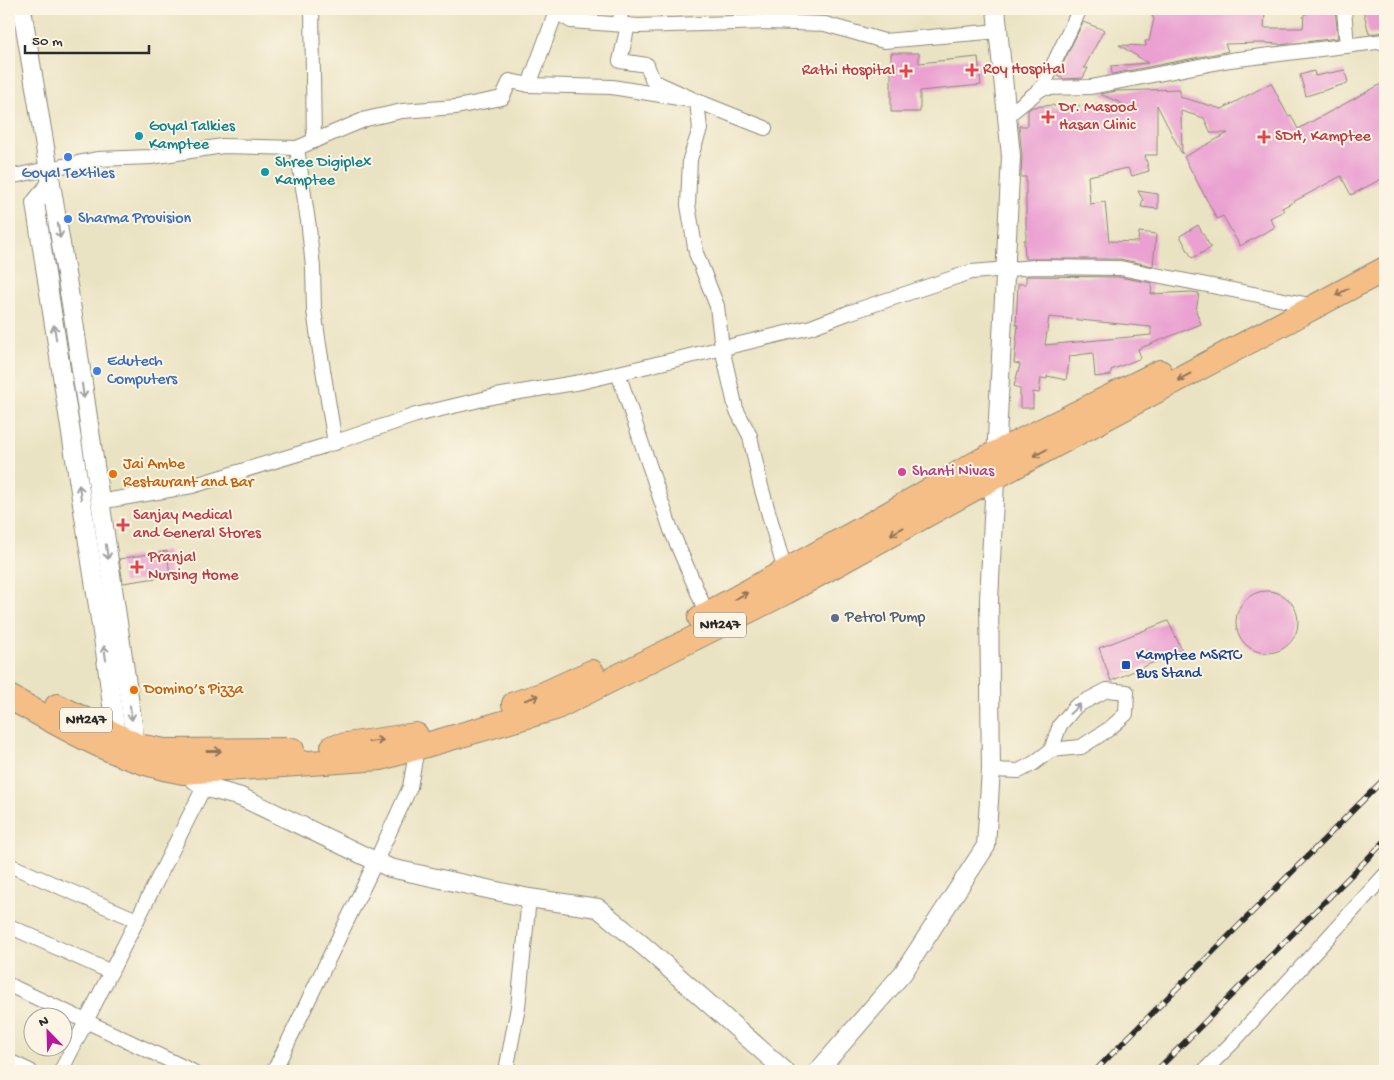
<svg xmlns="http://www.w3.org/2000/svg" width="1394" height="1080" viewBox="0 0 1394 1080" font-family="'Gochi Hand',sans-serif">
  <rect width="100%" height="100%" fill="#fcf5e5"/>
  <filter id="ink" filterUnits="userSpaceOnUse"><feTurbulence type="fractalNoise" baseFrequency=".02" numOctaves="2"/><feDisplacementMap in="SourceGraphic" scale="10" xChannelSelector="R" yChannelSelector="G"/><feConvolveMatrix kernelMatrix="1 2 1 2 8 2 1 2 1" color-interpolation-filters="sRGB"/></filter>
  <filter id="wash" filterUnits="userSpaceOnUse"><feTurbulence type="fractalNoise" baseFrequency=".0096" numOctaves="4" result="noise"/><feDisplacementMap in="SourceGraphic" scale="20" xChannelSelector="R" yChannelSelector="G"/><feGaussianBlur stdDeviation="1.12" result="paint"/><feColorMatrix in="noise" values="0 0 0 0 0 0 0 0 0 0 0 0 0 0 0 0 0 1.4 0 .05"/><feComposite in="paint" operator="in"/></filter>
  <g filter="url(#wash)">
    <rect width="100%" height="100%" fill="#eae3c3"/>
    <g id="blocks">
      <g fill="#eaa0d1" fill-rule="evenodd">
        <polygon points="1149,9 1219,9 1215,11 1265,14 1264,28 1303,28 1304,14 1307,14 1307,9 1335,9 1338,38 1279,45 1279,44 1261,43 1225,44 1228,51 1225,52 1112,74 1111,66 1148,63 1119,45 1146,46 1145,41 1149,41 1154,19"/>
        <polygon points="1363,9 1383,9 1385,32 1369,34"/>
        <polygon points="1083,22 1104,30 1084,68 1088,68 1083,78 1064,79 1057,76"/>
        <polygon points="891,53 919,53 919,63 978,57 981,85 920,91 920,112 891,112"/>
        <polygon points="1345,70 1348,83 1306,96 1300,75 1314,71 1315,76"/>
        <polygon points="1385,82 1385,177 1351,195 1341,176 1282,208 1284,211 1270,218 1275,227 1240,246 1223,216 1217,219 1184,157 1228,133 1211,133 1204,118 1181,111 1182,154 1157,105 1157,155 1145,155 1149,171 1132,176 1128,168 1088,176 1090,204 1105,202 1109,241 1138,242 1139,232 1156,234 1153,266 1120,259 1025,259 1024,240 1026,240 1026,177 1021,177 1022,155 1019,126 1028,126 1028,110 1033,107 1053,105 1053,106 1126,105 1100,94 1117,91 1180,89 1180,97 1222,109 1271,83 1288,116 1291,115 1298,129"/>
        <polygon points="1138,191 1158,194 1158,209 1141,207 1143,200"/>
        <polygon points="1198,225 1211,248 1192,258 1180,236"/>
        <path d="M1026 276 1119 277 1152 283 1151 294 1192 292 1199 293 1196 311 1201 324 1138 349 1141 358 1111 370V375L1095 377 1093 353 1070 356 1066 380 1047 376V379L1041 378 1039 393 1033 392V408H1020V389L1014 386 1020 364 1014 363 1018 325H1016L1018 284H1026ZM1049 317 1151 327V335L1045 345Z"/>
        <polygon points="167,551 170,576 123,583 119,559"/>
        <circle cx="1267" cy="622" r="31"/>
        <polygon points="1168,621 1182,650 1111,681 1099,648"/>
      </g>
    </g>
  </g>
  <g filter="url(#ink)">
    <use href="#blocks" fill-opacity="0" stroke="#8a8777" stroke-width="1"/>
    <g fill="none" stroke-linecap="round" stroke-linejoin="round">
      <defs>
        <g id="minor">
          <polyline points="312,9 314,141"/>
          <polyline points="551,9 571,21 638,26 767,22 825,24 884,41 999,31"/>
          <polyline points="1344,9 1347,46"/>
          <polyline points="620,24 621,9"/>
          <polyline points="628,25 620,61 647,65 653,81 697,101 700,129 690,159 688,205 696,253 717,306 722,348 736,409 750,436 760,483 785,571"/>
          <polyline points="529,85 612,87 697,101 765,128"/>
          <polyline points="1042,88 1091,87 1230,60 1385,41"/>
          <polyline points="1007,116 1042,88 1080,9"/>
          <polyline points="297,148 309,228 313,268 314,310 319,345 335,443"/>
          <polyline points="9,177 97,159 151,157 223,146 297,148 366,119 402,111 456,107 502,98 510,81 529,85 556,12"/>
          <polyline points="618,373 671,530 707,614"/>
          <polyline points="99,502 192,486 324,446 416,415 496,396 581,382 811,327 848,313 971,272 1034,267 1120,268 1315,306"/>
          <polyline points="991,770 1019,771 1034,763 1051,750 1081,747 1109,729 1126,714 1127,692 1107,690 1076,706 1060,725 1051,750"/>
          <polyline points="9,865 137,920"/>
          <polyline points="9,926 111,972"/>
          <polyline points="9,985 192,1071"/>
          <polyline points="9,1061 30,1071"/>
          <polyline points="61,1071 204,787"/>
          <polyline points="274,1071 376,861 410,787 417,748 416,744"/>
          <polyline points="506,1071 518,1007 529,898"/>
          <polyline points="1204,1071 1233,1042 1385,875"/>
        </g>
        <g id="tertiary">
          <polyline points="22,9 74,322 133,725 135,755"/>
          <polyline points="51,183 35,203 105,651 117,743"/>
          <polyline points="180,768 204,787 241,797 390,868 529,898 598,908 646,948 785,1071"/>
          <polyline points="818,1071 903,973 986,846 991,770 989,600 1011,156 996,9"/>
        </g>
        <g id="trunk">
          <polyline points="700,618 871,524 982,460 1160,372"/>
          <path d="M9 697C66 728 118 761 183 772L381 758 555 708 786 592 995 477 1385 269"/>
          <polyline points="514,704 544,694 592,672"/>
          <polyline points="57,706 138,746 165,751 292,750"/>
          <polyline points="333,747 416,735"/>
        </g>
      </defs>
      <use href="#minor" stroke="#8a8777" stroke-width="16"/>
      <use href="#tertiary" stroke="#8a8777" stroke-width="20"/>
      <use href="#trunk" stroke="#8a8777" stroke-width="26"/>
      <use href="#minor" stroke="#fff" stroke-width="14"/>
      <use href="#tertiary" stroke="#fff" stroke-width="18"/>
      <use href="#trunk" stroke="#f6be87" stroke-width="24"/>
      <defs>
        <g id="rail">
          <polyline points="1095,1071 1385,778"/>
          <polyline points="1156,1071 1385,841"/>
        </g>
      </defs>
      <use href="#rail" stroke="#2b2b2b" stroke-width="5.5"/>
      <use href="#rail" stroke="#fcf5e5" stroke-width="4" stroke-dasharray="11" stroke-linecap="butt"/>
    </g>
    <defs><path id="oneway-shaft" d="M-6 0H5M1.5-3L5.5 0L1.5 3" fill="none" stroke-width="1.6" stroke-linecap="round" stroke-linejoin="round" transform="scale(1.25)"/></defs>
    <g stroke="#a0a0a0">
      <use href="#oneway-shaft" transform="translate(59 231) rotate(81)"/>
      <use href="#oneway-shaft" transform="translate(55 332) rotate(-99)"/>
      <use href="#oneway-shaft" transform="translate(83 391) rotate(82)"/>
      <use href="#oneway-shaft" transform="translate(80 492) rotate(-99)"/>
      <use href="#oneway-shaft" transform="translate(107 552) rotate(81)"/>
      <use href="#oneway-shaft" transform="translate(105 653) rotate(-98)"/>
      <use href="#oneway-shaft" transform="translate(1075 709) rotate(-42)"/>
      <use href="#oneway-shaft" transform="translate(131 713) rotate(82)"/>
    </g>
    <g stroke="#907459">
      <use href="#oneway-shaft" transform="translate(1342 292) rotate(151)"/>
      <use href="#oneway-shaft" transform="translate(1184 377) rotate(152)"/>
      <use href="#oneway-shaft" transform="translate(1040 453) rotate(152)"/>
      <use href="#oneway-shaft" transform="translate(897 531) rotate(151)"/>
      <use href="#oneway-shaft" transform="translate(741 596) rotate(-29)"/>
      <use href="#oneway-shaft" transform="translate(532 698) rotate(-18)"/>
      <use href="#oneway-shaft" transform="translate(376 741) rotate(-8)"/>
      <use href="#oneway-shaft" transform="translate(214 751)"/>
    </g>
  </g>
  <g fill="#e0444e" stroke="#fcf5e5" stroke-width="2">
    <path d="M969.5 62.5h5v5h5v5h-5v5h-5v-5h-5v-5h5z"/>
    <path d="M903.5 63.5h5v5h5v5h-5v5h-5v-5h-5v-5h5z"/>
    <path d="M1045.5 109.5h5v5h5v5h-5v5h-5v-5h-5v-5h5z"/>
    <path d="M1261.5 129.5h5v5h5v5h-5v5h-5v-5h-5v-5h5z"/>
    <path d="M120.5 517.5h5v5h5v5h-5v5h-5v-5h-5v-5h5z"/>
    <path d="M134.5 559.5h5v5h5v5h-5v5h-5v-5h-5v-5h5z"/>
  </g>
  <g fill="#0f9aa8" stroke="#fcf5e5" stroke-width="2">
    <circle cx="139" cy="136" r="5"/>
    <circle cx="265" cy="172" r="5"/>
  </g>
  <g fill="#3f7fe0" stroke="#fcf5e5" stroke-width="2">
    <circle cx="68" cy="157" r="5"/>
    <circle cx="68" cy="219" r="5"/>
    <circle cx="97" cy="371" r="5"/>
  </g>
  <circle fill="#d1479c" stroke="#fcf5e5" stroke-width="2" cx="902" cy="472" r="5"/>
  <g fill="#e8710a" stroke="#fcf5e5" stroke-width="2">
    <circle cx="113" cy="474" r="5"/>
    <circle cx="134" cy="690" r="5"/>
  </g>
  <circle fill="#5c6f8a" stroke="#fcf5e5" stroke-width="2" cx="835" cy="618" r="5"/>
  <rect fill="#1a4fb4" stroke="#fcf5e5" stroke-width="2" x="1121" y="660" width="10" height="10" rx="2.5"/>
  <g text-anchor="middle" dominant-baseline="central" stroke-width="4" stroke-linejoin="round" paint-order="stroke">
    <g fill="#fcf5e5" stroke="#6a6863" stroke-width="1">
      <rect x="694" y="612.5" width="52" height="25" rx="4"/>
      <rect x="60" y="707.5" width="52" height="25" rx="4"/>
    </g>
    <g font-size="15" font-weight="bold" fill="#2b2b2b">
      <text x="720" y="625">NH247</text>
      <text x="86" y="720">NH247</text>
    </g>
    <g font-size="16" fill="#be3a42" stroke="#fcf5e5" text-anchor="start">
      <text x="983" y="70">Roy Hospital</text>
      <text x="895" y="71" text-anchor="end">Rathi Hospital</text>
      <text x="1059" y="108">Dr. Masood<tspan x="1059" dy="18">Hasan Clinic</tspan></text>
      <text x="1275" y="137">SDH, Kamptee</text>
      <text x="133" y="516">Sanjay Medical<tspan x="133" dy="18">and General Stores</tspan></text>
      <text x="148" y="558">Pranjal<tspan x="148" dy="18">Nursing Home</tspan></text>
    </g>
    <g font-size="16" fill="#0d838f" stroke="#fcf5e5" text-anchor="start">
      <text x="149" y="127">Goyal Talkies<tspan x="149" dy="18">Kamptee</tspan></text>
      <text x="275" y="163">Shree Digiplex<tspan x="275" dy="18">Kamptee</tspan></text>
    </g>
    <g font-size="16" fill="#366cbe" stroke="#fcf5e5" text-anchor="start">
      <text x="68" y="174" text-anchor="middle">Goyal Textiles</text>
      <text x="78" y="219">Sharma Provision</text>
      <text x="107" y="362">Edutech<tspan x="107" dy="18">Computers</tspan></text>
    </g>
    <g font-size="16" fill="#c56008" stroke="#fcf5e5" text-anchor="start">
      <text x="123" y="465">Jai Ambe<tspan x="123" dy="18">Restaurant and Bar</tspan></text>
      <text x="144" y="690">Domino’s Pizza</text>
    </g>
    <g font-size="16" fill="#b23c85" stroke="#fcf5e5" text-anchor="start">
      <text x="912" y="472">Shanti Nivas</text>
    </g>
    <g font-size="16" fill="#4e5e75" stroke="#fcf5e5" text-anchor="start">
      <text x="845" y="618">Petrol Pump</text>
    </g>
    <g font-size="16" fill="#164399" stroke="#fcf5e5" text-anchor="start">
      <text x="1136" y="656">Kamptee MSRTC<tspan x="1136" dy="18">Bus Stand</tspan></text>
    </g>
  </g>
  <rect width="1394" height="1080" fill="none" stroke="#fcf5e5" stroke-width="30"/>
  <g transform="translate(48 1032) rotate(337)"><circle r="24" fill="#fcf5e5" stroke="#a8a49b"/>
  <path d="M0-4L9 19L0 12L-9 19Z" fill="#b5179e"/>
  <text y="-8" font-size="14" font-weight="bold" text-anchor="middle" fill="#2b2b2b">N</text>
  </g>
  <path d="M25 45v8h124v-8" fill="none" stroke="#2b2b2b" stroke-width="2.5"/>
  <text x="32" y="45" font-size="15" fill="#2b2b2b" stroke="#fcf5e5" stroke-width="4" paint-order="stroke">50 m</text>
</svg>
